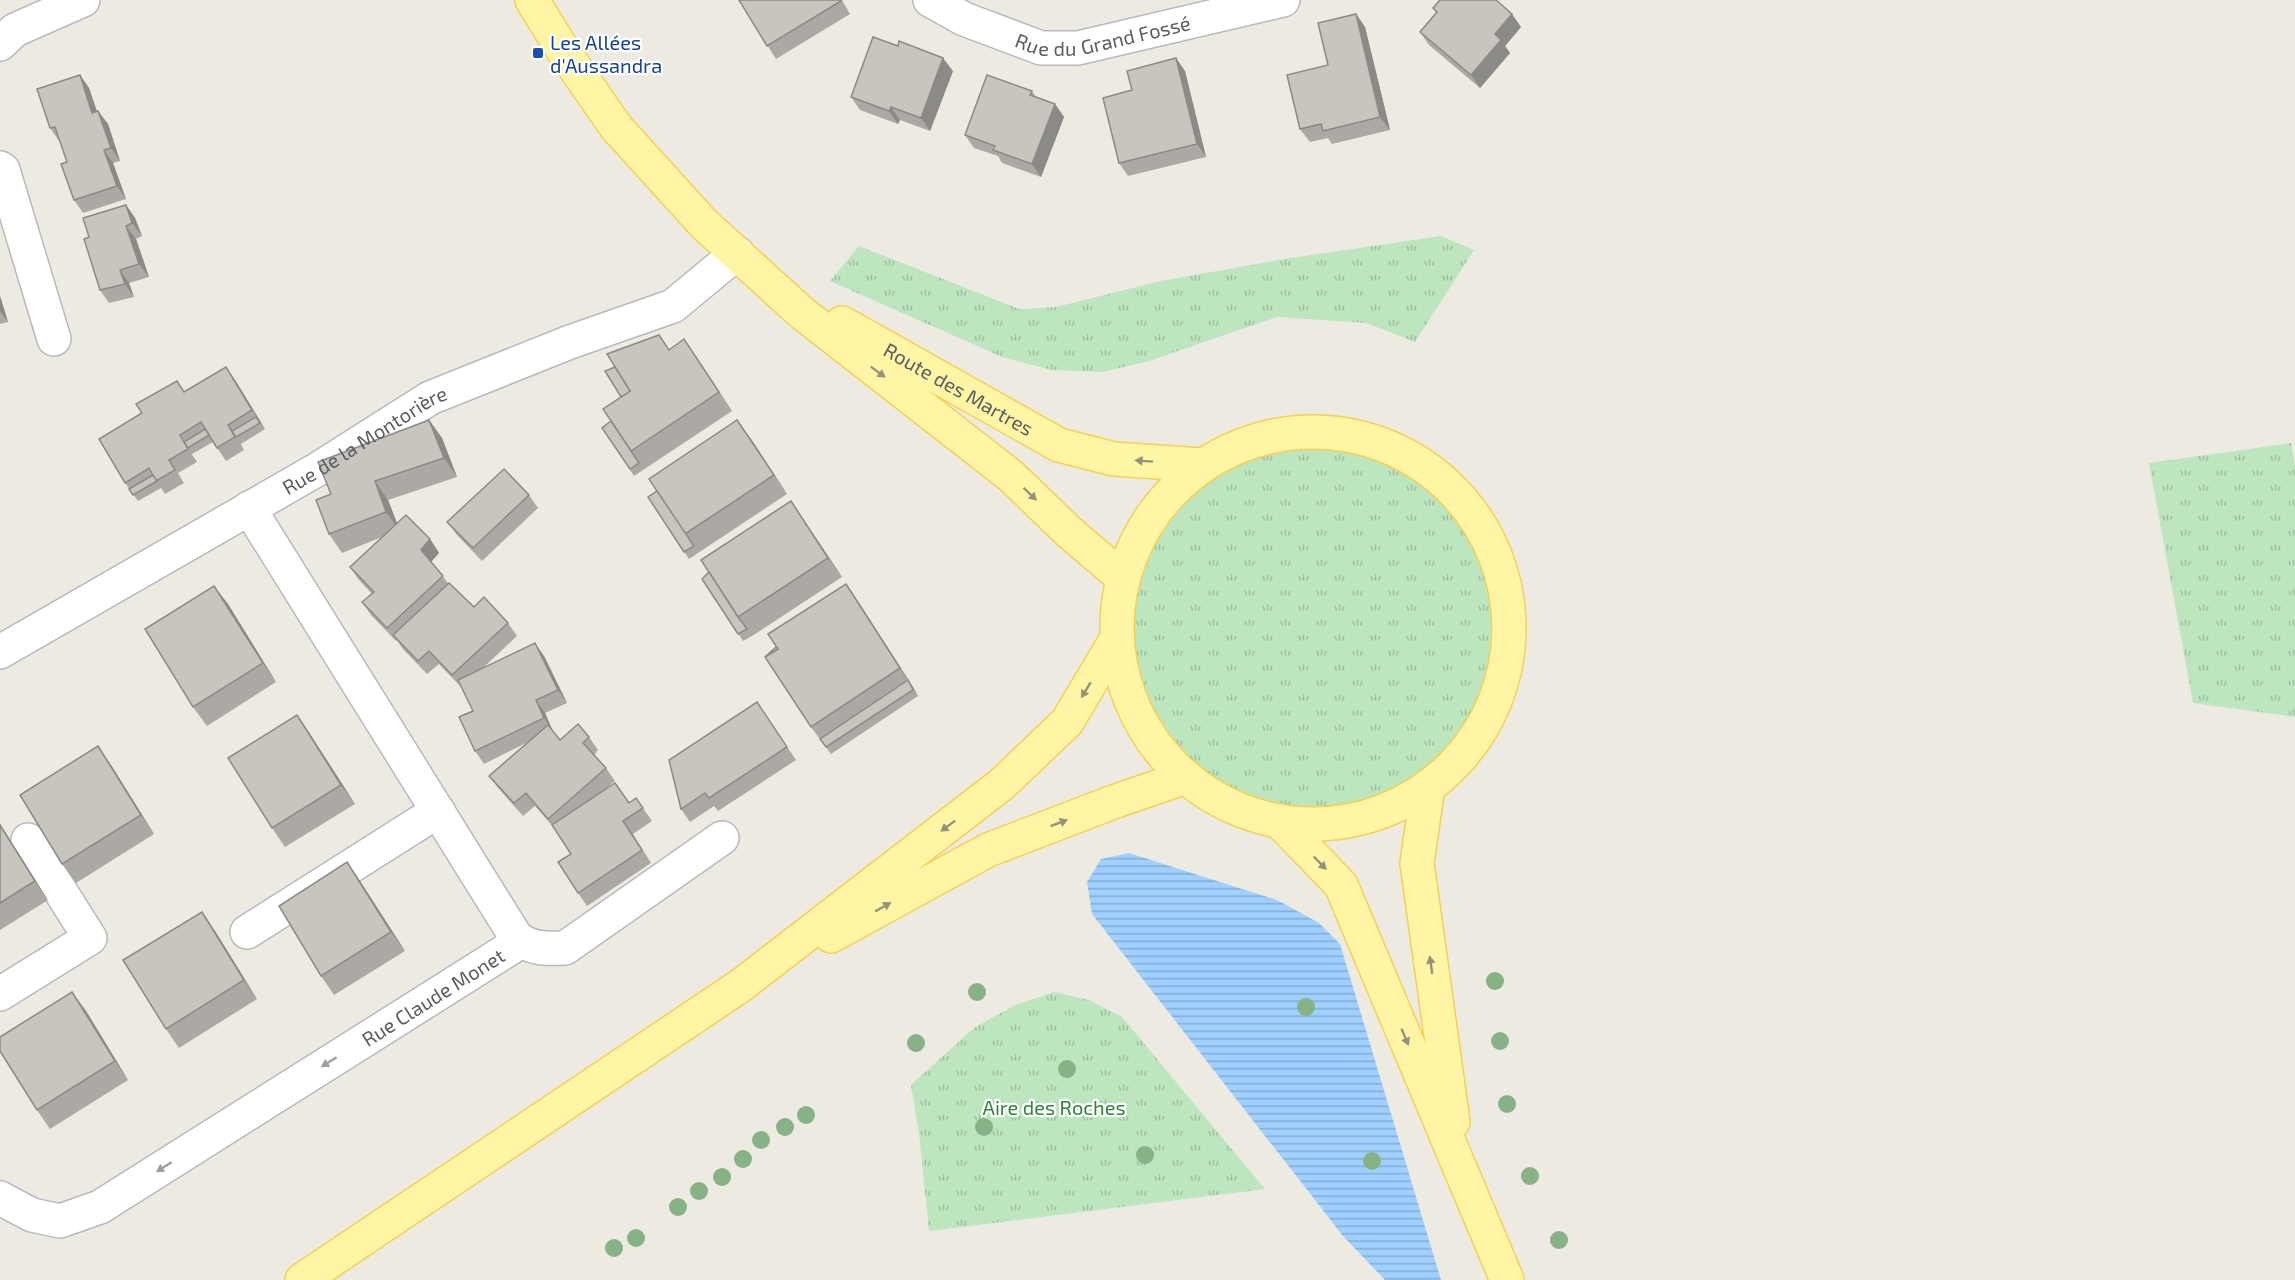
<svg xmlns="http://www.w3.org/2000/svg" width="2295" height="1280" viewBox="0 0 2295 1280" font-family="'Exo 2',sans-serif">
  <defs>
    <pattern id="grass-tufts" width="24" height="20" patternUnits="userSpaceOnUse" patternTransform="scale(1.5)"><rect width="24" height="20" fill="#bde6bf"/><path d="M3 7l-1-3M5 7V3M7 7l1-3M15 17l-1-3M17 17v-4M19 17l1-3" fill="none" stroke="#9dbe9f"/></pattern>
    <pattern id="water-rules" width="6" height="5" patternUnits="userSpaceOnUse" patternTransform="scale(1.5)"><rect width="6" height="5" fill="#a0d0ff"/><path d="M0 2.5h6" fill="none" stroke="#85acd2"/></pattern>
  </defs>
  <rect width="100%" height="100%" fill="#edebe1"/>
  <g fill="url(#grass-tufts)">
    <polygon points="1441,236 1474,250 1415,342 1366,323 1277,317 1149,361 1103,372 1052,370 1002,357 830,281 859,246 1019,309 1056,307 1161,281 1284,259"/>
    <circle cx="1313" cy="628" r="196"/>
    <polygon points="2291,443 2295,465 2295,717 2193,703 2149,463"/>
    <polygon points="1054,992 1089,1000 1122,1017 1265,1189 929,1231 919,1133 911,1085 974,1028 1015,1005"/>
  </g>
  <polygon fill="url(#water-rules)" points="1129,853 1277,900 1319,923 1340,944 1441,1280 1385,1280 1343,1236 1092,914 1087,882 1101,859"/>
  <g fill="none" stroke-linecap="round" stroke-linejoin="round">
    <defs>
      <g id="minor">
        <path id="s1" d="M930 0 964 19 1041 48H1078L1283 0"/>
        <polyline points="0,44 15,30 83,0"/>
        <polyline points="0,168 3,170 54,339"/>
        <path d="M249 508 516 937C530 949 547 949 565 948L722 838"/>
        <path id="s2" d="M0 652 318 469 430 398 570 342 673 306 737 253"/>
        <polyline points="247,932 438,811"/>
        <polyline points="0,994 90,938 28,840"/>
        <path id="s3" d="M0 1198 32 1215 60 1221 100 1207 512 947 516 937"/>
      </g>
      <g id="major">
        <polyline points="532,0 564,52 616,127 704,224 802,313 1011,476 1069,532 1123,578"/>
        <path id="s4" d="M842 323 1059 445 1114 459 1202 465"/>
        <circle cx="1313" cy="628" r="196"/>
        <polyline points="1428,787 1417,863 1453,1122"/>
        <polyline points="1279,821 1341,885 1507,1280"/>
        <polyline points="831,936 988,850 1116,801 1186,777"/>
        <polyline points="302,1280 740,986 1002,784 1067,722 1116,640"/>
      </g>
    </defs>
    <use href="#minor" stroke="#b7b9be" stroke-width="36"/>
    <use href="#major" stroke="#f5d053" stroke-width="36"/>
    <use href="#minor" stroke="#fff" stroke-width="33"/>
    <use href="#major" stroke="#fff5a5" stroke-width="33"/>
  </g>
  <g fill="#86b285">
    <circle cx="1495" cy="981" r="9"/>
    <circle cx="977" cy="992" r="9"/>
    <circle cx="1306" cy="1007" r="9"/>
    <circle cx="1500" cy="1041" r="9"/>
    <circle cx="916" cy="1043" r="9"/>
    <circle cx="1067" cy="1069" r="9"/>
    <circle cx="1507" cy="1104" r="9"/>
    <circle cx="806" cy="1115" r="9"/>
    <circle cx="785" cy="1127" r="9"/>
    <circle cx="984" cy="1127" r="9"/>
    <circle cx="761" cy="1140" r="9"/>
    <circle cx="1145" cy="1155" r="9"/>
    <circle cx="743" cy="1159" r="9"/>
    <circle cx="1372" cy="1161" r="9"/>
    <circle cx="1530" cy="1176" r="9"/>
    <circle cx="722" cy="1177" r="9"/>
    <circle cx="699" cy="1191" r="9"/>
    <circle cx="678" cy="1207" r="9"/>
    <circle cx="636" cy="1238" r="9"/>
    <circle cx="1559" cy="1240" r="9"/>
    <circle cx="614" cy="1248" r="9"/>
  </g>
  <g fill="#aca9a4">
    <polygon points="739,0 842,0 850,14 776,59"/>
    <polygon points="1498,0 1497,1 1521,27 1505,46 1510,53 1480,88 1429,45 1420,32 1436,13 1433,8"/>
    <polygon points="1356,14 1365,27 1390,130 1332,144 1328,138 1310,142 1300,129 1328,65"/>
    <polygon points="953,71 930,131 900,120 898,124 860,110 851,97"/>
    <polygon points="1185,71 1206,157 1128,176 1119,163 1132,90"/>
    <polygon points="80,75 89,88 97,112 98,111 108,124 120,161 113,163 126,199 83,213 74,200 67,162 60,141 59,141 50,128"/>
    <polygon points="1032,91 1036,97 1055,104 1064,117 1041,177 1002,163 998,156 974,148 965,135"/>
    <polygon points="126,205 135,218 142,236 136,239 149,277 129,283 134,297 109,303 100,290 89,237"/>
    <polygon points="0,296 8,322 0,324"/>
    <polygon points="669,349 697,358 732,411 634,476 602,428 611,421 621,397"/>
    <polygon points="235,380 265,429 241,444 244,450 226,461 213,442 192,454 191,453 197,462 178,473 184,483 165,494 161,488 138,501 125,483 184,391"/>
    <polygon points="429,420 442,438 457,477 388,500 397,523 430,539 439,553 431,562 448,583 474,607 508,623 517,636 483,668 544,656 567,703 545,713 552,731 560,740 589,737 598,750 594,755 606,768 615,781 604,790 629,803 636,798 652,821 633,834 651,863 587,906 578,893 571,854 555,829 535,806 523,816 499,789 489,776 528,742 484,764 475,751 473,711 462,688 439,664 427,674 402,648 397,640 396,641 371,615 362,602 372,594 359,580 350,567 382,537 342,553 329,534 331,494"/>
    <polygon points="751,439 787,494 689,559 648,497"/>
    <polygon points="529,495 538,508 482,561 457,535 447,522"/>
    <polygon points="791,501 842,577 752,636 743,641 702,579"/>
    <polygon points="846,584 859,603 913,687 918,696 831,754 811,727"/>
    <polygon points="228,604 276,682 207,726 193,707"/>
    <polygon points="757,702 796,760 718,811 714,806 690,822 681,809"/>
    <polygon points="297,715 310,734 355,804 285,847 272,828"/>
    <polygon points="111,765 154,834 76,883 62,864"/>
    <polygon points="0,824 48,900 0,930"/>
    <polygon points="347,862 360,881 405,951 334,995 321,976"/>
    <polygon points="215,931 257,999 179,1048 166,1029"/>
    <polygon points="72,992 86,1011 128,1080 50,1129 37,1110"/>
  </g>
  <g fill="#8c8a86">
    <polygon points="1356,14 1365,27 1390,130 1380,117"/>
    <polygon points="1512,14 1521,27 1505,46 1510,53 1480,88 1471,75 1495,34"/>
    <polygon points="943,58 953,71 930,131 921,118"/>
    <polygon points="1176,58 1185,71 1206,157 1197,144"/>
    <polygon points="80,75 89,88 102,126 92,113"/>
    <polygon points="1055,104 1064,117 1041,177 1032,164"/>
    <polygon points="891,107 900,120 898,124 889,111"/>
    <polygon points="98,111 108,124 120,161 111,148"/>
    <polygon points="104,150 113,163 126,199 117,186"/>
    <polygon points="126,205 135,218 142,236 132,223"/>
    <polygon points="126,226 136,239 149,277 139,264"/>
    <polygon points="120,270 129,283 134,297 125,284"/>
    <polygon points="0,296 8,322 0,311"/>
    <polygon points="684,339 697,358 732,411 719,392"/>
    <polygon points="226,367 235,380 265,429 252,410"/>
    <polygon points="429,420 442,438 457,477 444,458"/>
    <polygon points="737,420 751,439 787,494 774,475"/>
    <polygon points="375,481 388,500 400,531 386,512"/>
    <polygon points="791,501 804,520 842,577 828,558"/>
    <polygon points="430,539 439,553 430,563 421,550"/>
    <polygon points="846,584 859,603 913,687 918,696"/>
    <polygon points="214,586 228,604 276,682 263,663"/>
    <polygon points="535,643 544,656 567,703 558,690"/>
    <polygon points="536,700 545,713 553,731 544,718"/>
    <polygon points="297,715 310,734 355,804 341,785"/>
    <polygon points="98,746 111,765 154,834 141,815"/>
    <polygon points="0,824 5,832 48,900 35,881"/>
    <polygon points="347,862 360,881 405,951 391,932"/>
    <polygon points="202,912 215,931 257,999 244,980"/>
    <polygon points="72,992 86,1011 128,1080 115,1061"/>
  </g>
  <g fill="#c8c5bf" stroke="#8c8a86" stroke-width="1.5">
    <polygon points="739,0 840,0 841,1 767,46"/>
    <polygon points="1440,0 1496,0 1512,14 1495,34 1501,40 1471,75 1420,32 1437,12 1433,8"/>
    <polygon points="1356,14 1380,117 1323,131 1321,124 1300,129 1287,75 1328,65 1318,23"/>
    <polygon points="873,37 898,46 899,41 943,58 921,118 891,107 889,111 851,97"/>
    <polygon points="1176,58 1197,144 1119,163 1103,98 1132,90 1127,71"/>
    <polygon points="80,75 92,113 98,111 111,148 104,150 117,186 74,200 61,164 67,162 55,127 50,128 37,89"/>
    <polygon points="987,75 1032,91 1030,95 1055,104 1032,164 993,150 995,146 965,135"/>
    <polygon points="126,205 132,223 126,226 139,264 120,270 125,284 100,290 84,239 89,237 83,218"/>
    <polygon points="659,335 669,350 684,339 719,392 631,451 603,409 630,391 607,354"/>
    <polygon points="226,367 252,410 228,425 235,437 217,448 201,422 180,435 188,449 169,460 175,470 156,481 149,468 125,483 99,439 142,413 136,404 177,381 184,392"/>
    <polygon points="615,367 630,391 621,397 605,371"/>
    <polygon points="256,417 260,423 236,437 232,431"/>
    <polygon points="429,420 444,458 375,481 386,512 329,534 316,500 331,494 318,462"/>
    <polygon points="737,420 774,475 685,534 649,479"/>
    <polygon points="611,421 639,463 630,469 602,428"/>
    <polygon points="205,429 209,435 188,448 184,442"/>
    <polygon points="504,469 529,495 473,548 447,522"/>
    <polygon points="153,475 157,481 133,495 129,489"/>
    <polygon points="657,491 694,546 684,552 648,497"/>
    <polygon points="791,501 828,558 738,617 701,560"/>
    <polygon points="406,515 430,539 421,550 443,576 387,628 362,602 374,592 350,567"/>
    <polygon points="709,572 738,617 747,629 738,634 702,579"/>
    <polygon points="449,583 474,607 484,597 508,623 452,675 429,651 418,661 393,635"/>
    <polygon points="846,584 900,668 811,727 765,657 778,649 768,634"/>
    <polygon points="214,586 263,663 193,707 145,629"/>
    <polygon points="535,643 558,690 536,700 544,718 475,751 459,717 473,711 458,680"/>
    <polygon points="776,647 778,649 766,656"/>
    <polygon points="908,680 913,690 826,747 820,739"/>
    <polygon points="757,702 787,747 709,798 705,793 681,809 669,760"/>
    <polygon points="297,715 341,785 272,828 228,758"/>
    <polygon points="578,724 589,737 583,743 606,768 548,819 526,793 514,803 489,776 548,725 560,740"/>
    <polygon points="98,746 141,815 62,864 20,795"/>
    <polygon points="615,783 629,803 636,798 643,808 623,821 642,850 578,893 558,862 571,854 552,825"/>
    <polygon points="0,825 35,881 0,903"/>
    <polygon points="347,862 391,932 321,976 279,906"/>
    <polygon points="202,912 244,980 166,1029 123,960"/>
    <polygon points="72,992 115,1061 37,1110 0,1051 0,1037"/>
  </g>
  <defs><path id="oneway-solid" d="M-6-.8H1V-3.2L6.5 0L1 3.2V.8H-6Z" transform="scale(1.5)"/></defs>
  <g fill="#94927a">
    <use href="#oneway-solid" transform="translate(878 372) rotate(37)"/>
    <use href="#oneway-solid" transform="translate(1144 461) rotate(-176)"/>
    <use href="#oneway-solid" transform="translate(1030 494) rotate(44)"/>
    <use href="#oneway-solid" transform="translate(1086 690) rotate(121)"/>
    <use href="#oneway-solid" transform="translate(1059 823) rotate(-21)"/>
    <use href="#oneway-solid" transform="translate(948 826) rotate(143)"/>
    <use href="#oneway-solid" transform="translate(1320 863) rotate(46)"/>
    <use href="#oneway-solid" transform="translate(883 907) rotate(-29)"/>
    <use href="#oneway-solid" transform="translate(1431 965) rotate(-98)"/>
    <use href="#oneway-solid" transform="translate(1405 1037) rotate(67)"/>
  </g>
  <g fill="#9c9ea1">
    <use href="#oneway-solid" transform="translate(329 1062) rotate(148)"/>
    <use href="#oneway-solid" transform="translate(164 1167) rotate(148)"/>
  </g>
  <rect fill="#1a4fb4" stroke="#fff" stroke-width="2" x="532" y="47" width="12" height="12" rx="3"/>
  <g text-anchor="middle" dominant-baseline="central" stroke-width="4.5" stroke-linejoin="round" paint-order="stroke">
    <g font-size="20" fill="#5a5d63" stroke="#fff">
      <text stroke="none"><textPath href="#s1" startOffset="184">Rue du Grand Fossé</textPath></text>
      <text stroke="none"><textPath href="#s4" startOffset="134">Route des Martres</textPath></text>
      <text stroke="none"><textPath href="#s2" startOffset="422">Rue de la Montorière</textPath></text>
      <text stroke="none"><textPath href="#s3" startOffset="501">Rue Claude Monet</textPath></text>
    </g>
    <g font-size="20" fill="#164399" stroke="#fff" text-anchor="start">
      <text x="550" y="42">Les Allées<tspan x="550" dy="23">d'Aussandra</tspan></text>
    </g>
    <g font-size="20" fill="#31833a" stroke="#fff">
      <text x="1054" y="1107">Aire des Roches</text>
    </g>
  </g>
</svg>
